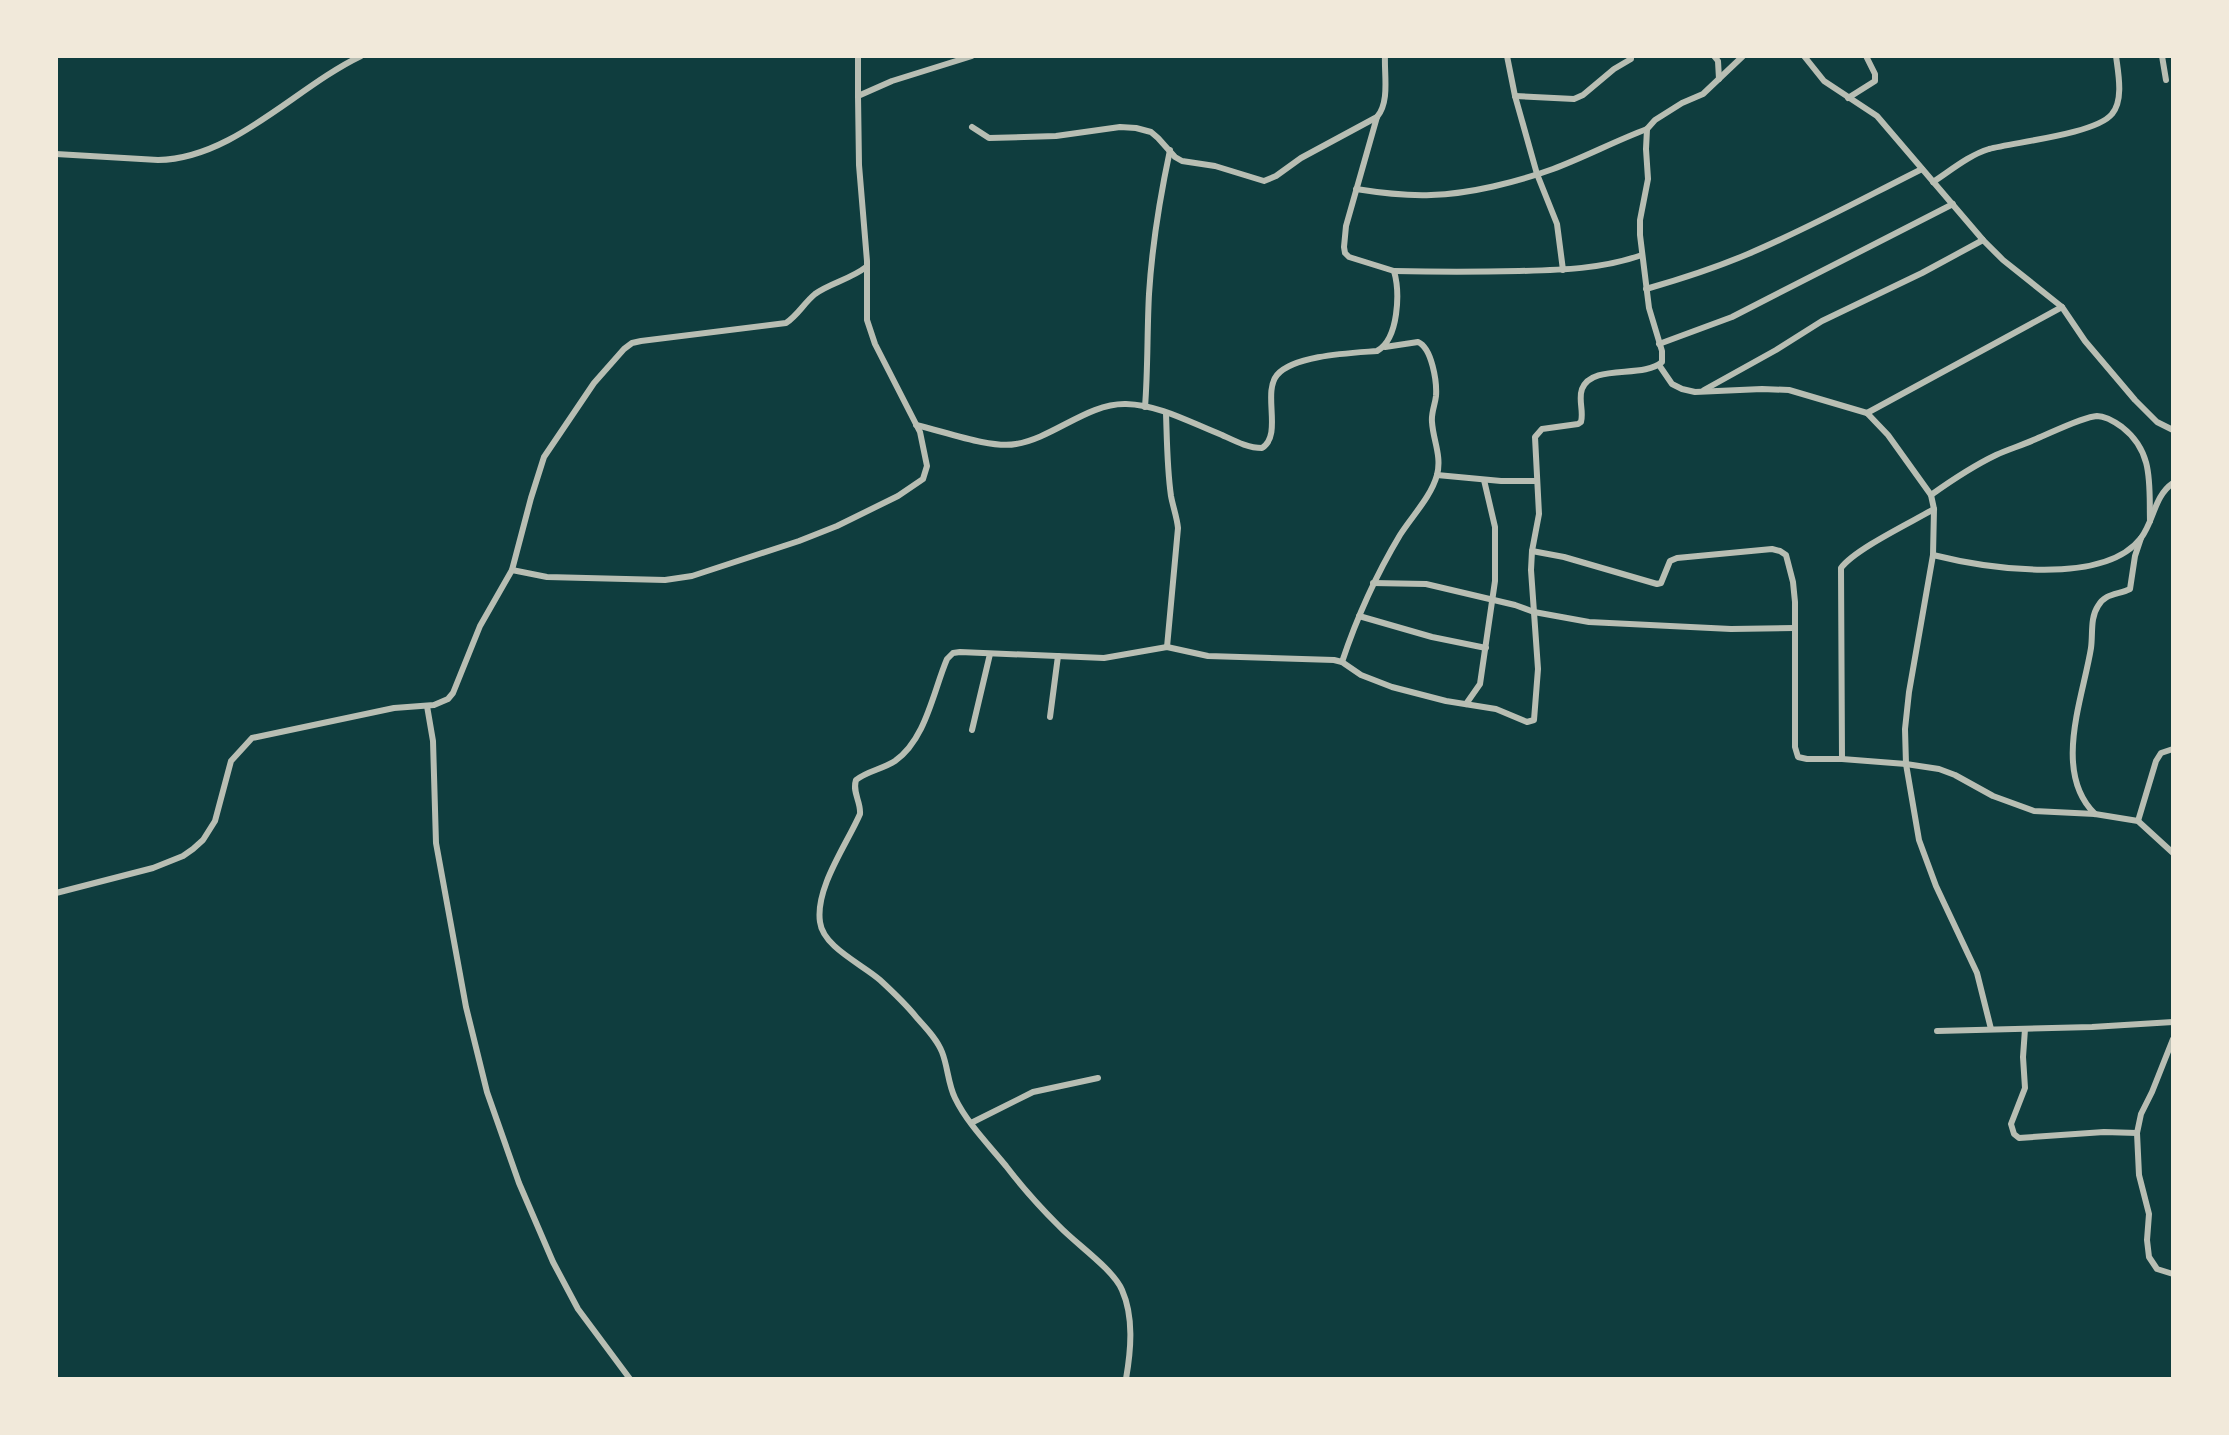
<svg xmlns="http://www.w3.org/2000/svg" width="2229" height="1435" viewBox="0 0 2229 1435" font-family="'Fira Sans',sans-serif">
  <rect width="100%" height="100%" fill="#0f3d3e"/>
  <g fill="none" stroke-linecap="round" stroke-linejoin="round">
    <g stroke="#b8beb3" stroke-width="6">
      <polyline points="858,56 858,96"/>
      <polyline points="1507,56 1515,96 1537,174 1557,224 1563,270"/>
      <polyline points="1714,56 1718,61 1719,79"/>
      <polyline points="1804,56 1824,81 1877,116 1983,240 2003,260 2062,307 2085,341 2135,400 2157,422 2173,430"/>
      <polyline points="2162,56 2166,80"/>
      <polyline points="1515,96 1574,99 1583,95 1614,69 1631,59 1631,56"/>
      <polyline points="1848,98 1875,81 1875,74 1866,56"/>
      <path d="M972 127 989 138 1056 136 1120 127 1136 128 1151 132 1158 138 1175 157 1182 161 1215 166 1264 181 1276 176 1301 158 1377 117C1390 102 1384 74 1385 56"/>
      <path d="M56 154 158 160C233 159 296 87 361 56"/>
      <path d="M1933 182C1950 171 1969 155 1989 149 2015 142 2096 134 2112 114 2124 100 2118 72 2116 56"/>
      <path d="M1356 189C1381 193 1406 196 1431 195 1470 194 1517 182 1553 169 1585 157 1615 141 1647 129"/>
      <path d="M1394 271C1436 272 1478 272 1519 271 1562 270 1602 269 1642 255"/>
      <path d="M1646 289C1681 279 1715 268 1748 254 1807 229 1864 198 1922 169"/>
      <polyline points="1659,344 1732,317 1953,204"/>
      <polyline points="1659,365 1672,384 1682,389 1695,392 1762,389 1789,390 1867,413 1888,435 1931,495 1934,509 1933,555 1909,692 1905,729 1906,764 1919,840 1936,886 1977,973 1991,1029"/>
      <polyline points="1704,390 1776,350 1822,321 1922,273 1983,240"/>
      <path d="M1145 407C1148 369 1147 331 1149 294 1152 246 1160 197 1170 150"/>
      <path d="M1166 413C1167 441 1167 468 1171 496 1173 507 1177 517 1178 528L1167 647"/>
      <polyline points="1867,413 2062,307"/>
      <path d="M916 425C943 431 991 449 1016 444 1053 438 1088 403 1126 404 1160 405 1191 423 1222 435 1235 441 1248 448 1262 448 1283 435 1262 393 1277 375 1294 355 1352 353 1377 351 1399 339 1400 292 1394 271L1349 257 1345 253 1344 247 1346 226 1377 117"/>
      <polyline points="1437,475 1501,481 1536,481"/>
      <path d="M1931 495C1952 480 1973 466 1996 455 2009 449 2023 445 2036 439 2051 433 2082 417 2097 416 2106 416 2115 422 2122 427 2154 452 2149 484 2150 521"/>
      <polyline points="1532,551 1564,557 1657,584 1661,583 1670,561 1677,558 1772,549 1780,551 1786,555 1793,582 1795,602 1795,747 1798,757 1807,759 1842,759 1906,764 1939,769 1955,775 1993,796 2034,811 2095,814 2138,821 2173,853"/>
      <path d="M1933 555C1985 568 2103 587 2141 538 2154 521 2154 496 2173 483"/>
      <polyline points="512,570 547,577 665,580 692,576 799,541 837,526 898,496 923,479 927,466 920,432 875,344 867,320 867,261 859,165 858,96 892,81 972,56"/>
      <polyline points="1373,583 1426,584 1515,605 1534,612 1589,622 1731,629 1794,628"/>
      <polyline points="1359,616 1432,637 1486,648"/>
      <path d="M1342 662C1357 617 1376 575 1400 535 1412 516 1431 497 1437 475 1442 456 1433 440 1432 422 1431 413 1435 405 1436 396 1437 382 1432 348 1418 342L1385 347"/>
      <polyline points="1466,704 1480,684 1495,581 1495,527 1484,480"/>
      <polyline points="427,706 433,741 436,843 466,1007 487,1092 519,1183 553,1262 578,1309 630,1379"/>
      <polyline points="1050,717 1058,656"/>
      <polyline points="972,730 990,654"/>
      <path d="M1842 759 1841 568C1855 549 1912 522 1934 509"/>
      <path d="M2095 814C2052 772 2083 698 2091 648 2093 634 2090 618 2098 606 2105 593 2118 595 2130 589L2135 556 2141 538"/>
      <polyline points="2138,821 2156,761 2161,753 2173,749"/>
      <path d="M56 893 153 868 183 856 193 849 203 840 215 821 231 761 252 738 394 708 434 705 448 699 453 693 480 626 512 570 531 498 544 457 594 383 624 349 632 343 641 341 786 323C798 315 804 303 815 294 830 283 851 279 866 267"/>
      <polyline points="2025,1029 2023,1057 2025,1088 2011,1124 2014,1134 2019,1138 2104,1132 2137,1133"/>
      <polyline points="1937,1031 2092,1027 2173,1022"/>
      <polyline points="2173,1039 2152,1092 2141,1114 2137,1133 2139,1175 2149,1214 2147,1240 2149,1257 2157,1269 2173,1274"/>
      <polyline points="971,1123 1033,1092 1098,1078"/>
      <path d="M1126 1379C1131 1350 1134 1317 1122 1290 1113 1269 1076 1244 1059 1226 1040 1207 1022 1187 1006 1166 989 1145 967 1123 955 1098 948 1084 948 1067 942 1052 937 1039 926 1028 917 1018 906 1004 893 992 880 980 862 964 823 947 820 922 815 888 847 844 860 814 861 801 852 793 856 780 867 771 883 769 895 761 926 739 933 692 947 659L953 653 960 652 1104 658 1167 647 1208 656 1334 660 1342 662 1361 675 1392 687 1446 701 1496 709 1527 722 1534 720 1538 669 1531 570 1532 551 1539 514 1535 437 1542 429 1578 424 1581 422C1584 411 1578 400 1582 389 1592 363 1643 379 1662 362V351L1649 308 1640 235V220L1648 179 1646 149 1647 129 1655 120 1682 103 1703 94 1743 56"/>
    </g>
  </g>
  <rect width="2229" height="1435" fill="none" stroke="#f1e9da" stroke-width="116"/>
</svg>
